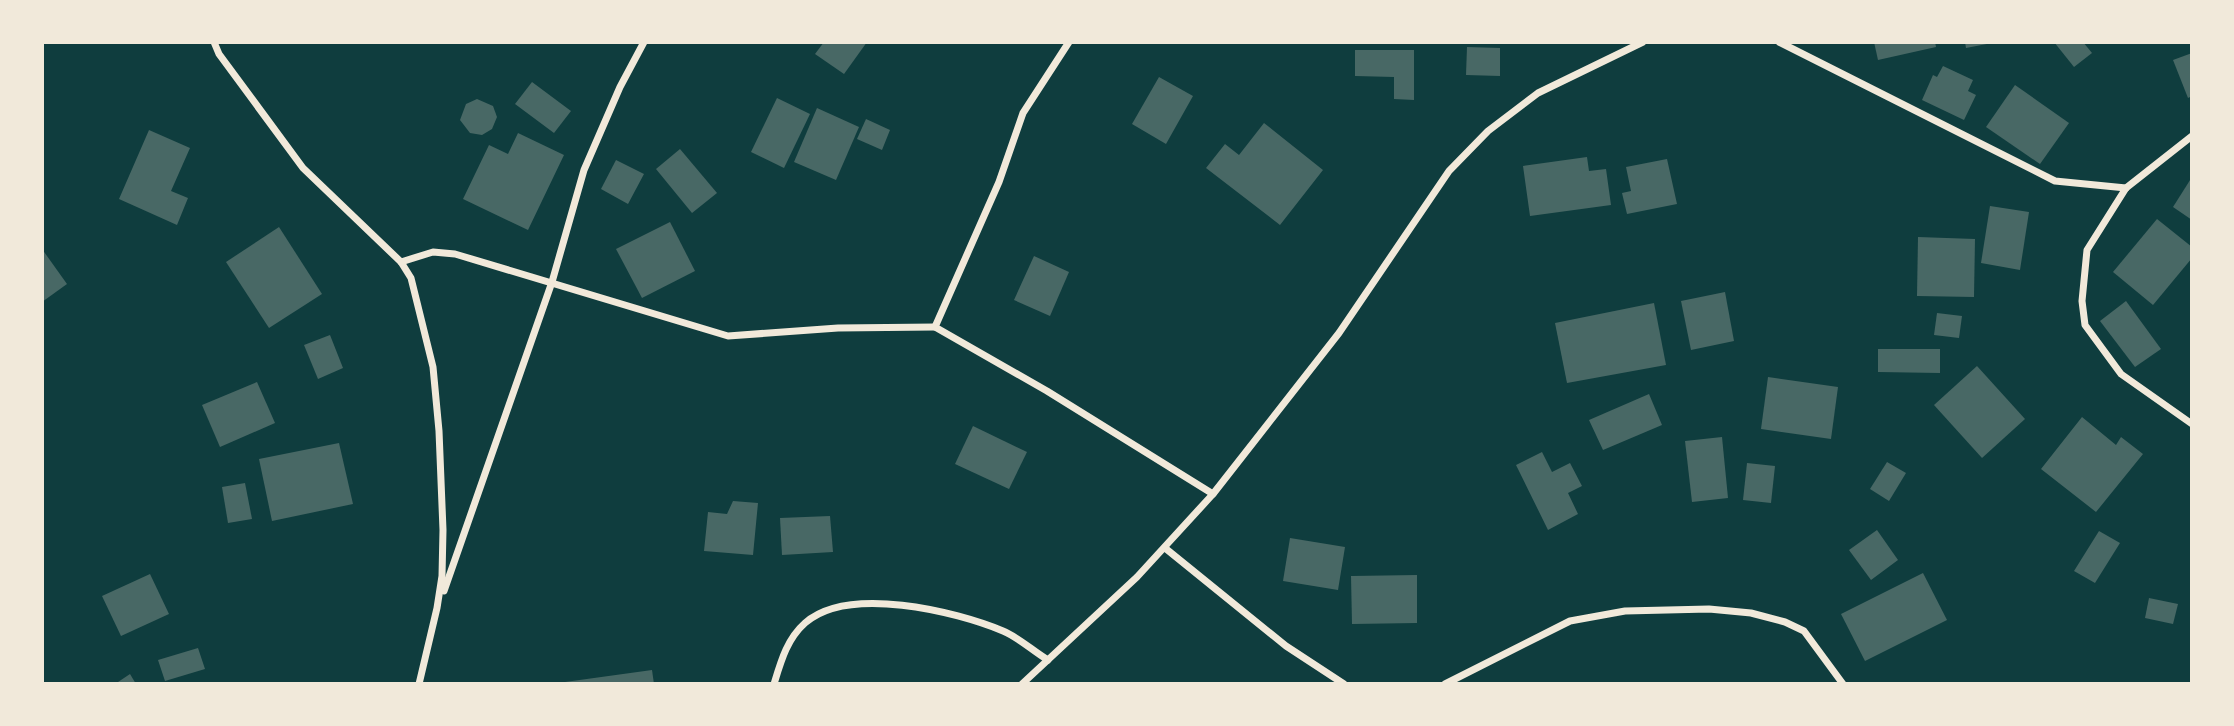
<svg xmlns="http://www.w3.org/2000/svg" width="2234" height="726" viewBox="0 0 2234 726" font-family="'Sofia Sans Condensed',sans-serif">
  <rect width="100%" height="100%" fill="#0f3d3e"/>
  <g fill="#486865">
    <polygon points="824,42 867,42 844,74 815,54"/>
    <polygon points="1874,42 1935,42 1936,47 1878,60"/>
    <polygon points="1965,42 1992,42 1992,43 1966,48"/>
    <polygon points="2054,42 2083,42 2092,53 2074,67"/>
    <polygon points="1467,47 1500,48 1500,76 1466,75"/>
    <polygon points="1355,50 1414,50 1414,100 1394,99 1394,77 1355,76"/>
    <polygon points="2192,53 2192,96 2188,98 2173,60"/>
    <polygon points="1943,66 1973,80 1968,91 1976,95 1964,120 1922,100 1933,75 1937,77"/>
    <polygon points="1159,77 1193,96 1166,144 1132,124"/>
    <polygon points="532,82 571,111 554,133 515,104"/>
    <polygon points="2015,85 2069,123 2040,164 1986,127"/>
    <polygon points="777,98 810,114 784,168 751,152"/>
    <polygon points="477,99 493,106 497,117 492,129 482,135 470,133 460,120 466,104"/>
    <polygon points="817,108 859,127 836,180 794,162"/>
    <polygon points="866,119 890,130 882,150 857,139"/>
    <polygon points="1264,123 1323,170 1280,225 1206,168 1225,144 1239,155"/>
    <polygon points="149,130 190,148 171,191 188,198 177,225 119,199"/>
    <polygon points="518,133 564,155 528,230 463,199 489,145 508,154"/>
    <polygon points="680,149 717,193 692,213 656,169"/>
    <polygon points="1587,157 1589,171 1606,169 1611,205 1530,216 1523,166"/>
    <polygon points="1667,159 1677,204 1627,214 1622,193 1631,191 1626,167"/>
    <polygon points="616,160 644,174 628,204 601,189"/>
    <polygon points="2192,177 2192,220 2173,207"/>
    <polygon points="1990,206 2029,212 2020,270 1981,263"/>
    <polygon points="2157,219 2192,247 2192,258 2153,305 2113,272"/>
    <polygon points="670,222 695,271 642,298 616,249"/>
    <polygon points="279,227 322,294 269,328 226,262"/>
    <polygon points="1918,237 1975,239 1974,297 1917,296"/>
    <polygon points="42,249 67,284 42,302"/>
    <polygon points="1034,256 1069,272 1050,316 1014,300"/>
    <polygon points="1725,292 1734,341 1691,350 1681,301"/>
    <polygon points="2126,301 2161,349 2135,367 2100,321"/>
    <polygon points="1654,303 1666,365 1567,383 1555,323"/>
    <polygon points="1937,313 1962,316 1959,338 1934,335"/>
    <polygon points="330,335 343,368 318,379 304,345"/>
    <polygon points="1878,349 1940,349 1940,373 1878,372"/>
    <polygon points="1977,366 2025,419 1982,458 1934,405"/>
    <polygon points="1768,377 1838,387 1831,439 1761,429"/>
    <polygon points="257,382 275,423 220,447 202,405"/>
    <polygon points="1649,394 1662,425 1603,450 1589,420"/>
    <polygon points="2082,417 2116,445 2121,437 2143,454 2096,512 2041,469"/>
    <polygon points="973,426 1027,452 1009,489 955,464"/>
    <polygon points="1722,437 1728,498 1692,502 1685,441"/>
    <polygon points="339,443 353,504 272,521 259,459"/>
    <polygon points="1542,452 1552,472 1570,463 1582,486 1568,493 1578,514 1548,530 1516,465"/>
    <polygon points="1887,462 1906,473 1889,501 1870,489"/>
    <polygon points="1747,463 1775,466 1771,503 1743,500"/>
    <polygon points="245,483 252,519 228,523 222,487"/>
    <polygon points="733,501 758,503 753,555 704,551 708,512 727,514"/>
    <polygon points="830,516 833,552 782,555 780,518"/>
    <polygon points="1877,530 1898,560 1871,580 1849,550"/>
    <polygon points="2099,531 2120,543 2095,583 2074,571"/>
    <polygon points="1290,538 1345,547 1338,590 1283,581"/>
    <polygon points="1923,573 1947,620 1865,661 1841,614"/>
    <polygon points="150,574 169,614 121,636 102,596"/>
    <polygon points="1417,575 1417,623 1352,624 1351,576"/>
    <polygon points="2149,598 2178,604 2173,624 2145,618"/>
    <polygon points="198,648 205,669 165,681 158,660"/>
    <polygon points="652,670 654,684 565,684 565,682"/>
    <polygon points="130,674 136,684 115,684"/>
  </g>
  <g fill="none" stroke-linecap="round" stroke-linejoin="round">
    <g stroke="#f1e9da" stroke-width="7">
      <polyline points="214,42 219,54 303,168 401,262 411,278 433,367 439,431 443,530 442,576 437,608 419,684"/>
      <polyline points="1069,42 1023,113 999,182 935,327 1047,391 1213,494"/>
      <polyline points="1779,42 2055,181 2126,188"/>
      <polyline points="2192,136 2126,188 2087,250 2082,301 2085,325 2121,374 2192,424"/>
      <polyline points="401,262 433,252 455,254 728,336 838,328 935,327"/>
      <polyline points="1165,548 1286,646 1344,684"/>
      <polyline points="444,591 552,282 584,170 620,87 644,42"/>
      <path d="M774 684C781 661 787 639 805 623 848 585 955 611 1003 631 1018 637 1033 651 1048 660"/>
      <polyline points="1022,684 1137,577 1213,494 1339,333 1449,171 1488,131 1538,93 1643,42"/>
      <polyline points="1445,684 1570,621 1625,611 1709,609 1751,613 1785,622 1804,631 1843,684"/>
    </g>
  </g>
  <rect width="2234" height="726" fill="none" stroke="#f1e9da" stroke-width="88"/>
</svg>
